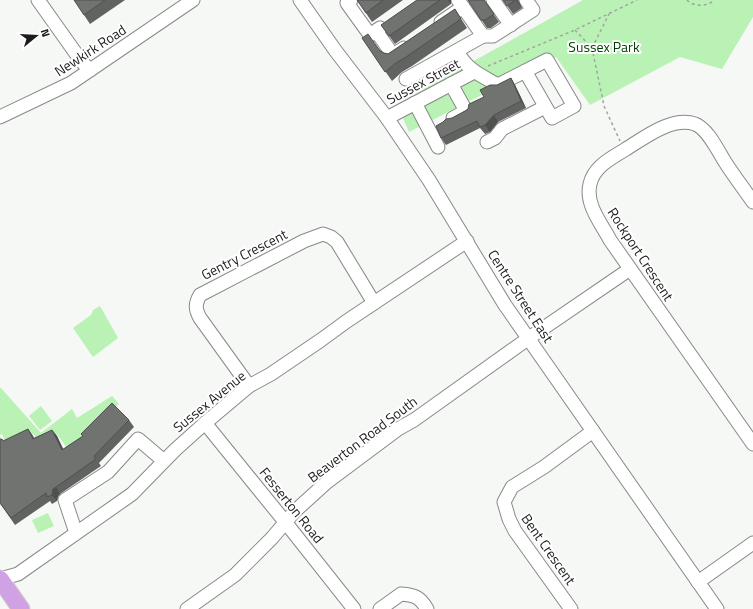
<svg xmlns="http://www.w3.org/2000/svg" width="753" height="609" viewBox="0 0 753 609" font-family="'Titillium Web',sans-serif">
  <rect width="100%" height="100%" fill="#f5f8f5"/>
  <g fill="#b9f2b4">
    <polygon points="583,0 753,0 753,17 722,69 680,57 590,105 556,57 409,132 397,104"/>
    <polygon points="100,306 118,338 93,357 73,328 91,315 93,310"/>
    <polygon points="0,387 41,433 72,409 77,418 112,396 119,404 69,451 57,434 38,443 34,434 10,445 6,443 2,434 0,435"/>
    <polygon points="41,406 52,421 40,430 29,416"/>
    <polygon points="48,513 54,526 38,533 32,520"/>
  </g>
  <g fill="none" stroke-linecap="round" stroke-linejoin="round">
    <defs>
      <g id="minor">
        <polyline points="38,0 82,62 90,70"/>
        <polyline points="300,0 335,50 387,118 429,180 505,305 717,609"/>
        <polyline points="351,0 347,3 370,35 380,28"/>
        <polyline points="458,0 483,36 493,36 533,10 526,0"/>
        <polyline points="493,0 511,25"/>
        <polyline points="441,22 463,7"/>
        <polyline points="376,31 393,55 404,48"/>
        <path d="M457 51C467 70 480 75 498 85L547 60 574 106 552 118 525 71"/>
        <polyline points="406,79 483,36"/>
        <polyline points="451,84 466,111 453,118"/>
        <polyline points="415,103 438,147"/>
        <polyline points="0,117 71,83 193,0"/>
        <polyline points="387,118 474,72"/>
        <polyline points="487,142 495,138 502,129 545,107"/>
        <path d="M753 202C744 189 734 176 725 162 718 151 708 129 695 124 672 116 644 138 626 149 612 158 594 166 590 184 585 204 601 223 610 240L753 444"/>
        <path d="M249 386 200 318C195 309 195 304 200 295L304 241 323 234 331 237 337 242 374 303"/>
        <polyline points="205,423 286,523 354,609"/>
        <polyline points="76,533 65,500 108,472 138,439 164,461"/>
        <polyline points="0,579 18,574 132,494 175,450 205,423 249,386 271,374 321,340 347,321 467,241"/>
        <polyline points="698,582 753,543"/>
        <polyline points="187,609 235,575 272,538 295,511 327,482 398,429 414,420 529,338 630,269"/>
        <path d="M380 609 401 594C415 595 420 597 427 609"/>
        <polyline points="571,609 515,531 509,519 504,502 512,487 544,467 593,431"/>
      </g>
      <polyline id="major" points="0,579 21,609"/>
    </defs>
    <use href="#minor" stroke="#878a87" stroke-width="15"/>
    <use href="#major" stroke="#d1d1d1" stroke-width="19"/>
    <g stroke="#a2a4a2" stroke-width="1.5" stroke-dasharray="3 3" stroke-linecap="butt">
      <path d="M687 0C693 7 708 7 714 0"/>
      <polyline points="575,30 592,48 604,106 620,141"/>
      <polyline points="592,48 609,14"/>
      <polyline points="488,66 575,30 637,0"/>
    </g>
    <use href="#minor" stroke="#fff" stroke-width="13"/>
    <use href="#major" stroke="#d1a2e3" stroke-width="17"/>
  </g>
  <g fill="#616361">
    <polygon points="74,0 125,0 90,24"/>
    <polygon points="357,0 403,0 372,22"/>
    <polygon points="417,0 451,0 451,4 395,44 381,25"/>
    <polygon points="468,0 485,1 499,22 491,28 487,28"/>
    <polygon points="503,0 518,0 522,8 513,14"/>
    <polygon points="455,9 467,28 412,66 402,72 392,81 362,38 384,53 388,54"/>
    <polygon points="511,78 515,85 526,108 498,122 490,132 485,134 480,128 446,145 441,138 452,118 465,111 484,97 497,85"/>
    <polygon points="129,420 134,427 99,463 101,466 60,494 58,496 57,501 52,504 50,501 15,525 0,503 0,437 1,440 4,441 28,429 34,438 52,430 57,436 63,449 83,436 81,434"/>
  </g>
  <g fill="#4f504f">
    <polygon points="448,0 451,0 451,4"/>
    <polygon points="516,0 518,0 522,8"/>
    <polygon points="511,78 515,85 526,108 521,101"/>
    <polygon points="494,115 498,122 490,132 485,125"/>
    <polygon points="28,429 33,436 38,446 33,439"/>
    <polygon points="52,430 57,436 67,457 62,450"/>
    <polygon points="56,487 60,494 58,496 57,501 52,495 53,489"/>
  </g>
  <g fill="#717371" stroke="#4f504f">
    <polygon points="74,0 105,0 84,15"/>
    <polygon points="357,0 383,0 366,13"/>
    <polygon points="417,0 440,0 389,36 381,25"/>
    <polygon points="468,0 484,0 494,14 485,20 481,20"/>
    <polygon points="503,0 515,0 507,6"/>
    <polygon points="455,9 461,19 406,57 396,63 385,72 362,38 368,34 380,51 384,53 388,54"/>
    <polygon points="511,78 521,101 494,115 485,125 480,127 477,121 441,138 436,126 443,122 446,119 452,118 465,111 468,109 469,104 484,97 480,90 490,85 497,85"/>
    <polygon points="112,403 129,420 94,456 96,459 56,487 53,489 52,495 47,497 46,493 11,518 0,503 0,440 2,439 3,441 28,429 33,439 52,430 62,450 83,436 81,434"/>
  </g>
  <g text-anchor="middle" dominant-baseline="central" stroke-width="4" stroke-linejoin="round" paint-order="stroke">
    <g font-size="14" fill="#003f00" stroke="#fff">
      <text x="604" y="46">Sussex Park</text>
    </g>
    <g font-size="14" fill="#1a1b1a" stroke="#fff">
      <text transform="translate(90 50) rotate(-33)">Newkirk Road</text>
      <text transform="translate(423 81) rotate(-28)">Sussex Street</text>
      <text transform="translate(244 254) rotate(-27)">Gentry Crescent</text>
      <text transform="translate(641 254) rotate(57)">Rockport Crescent</text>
      <text transform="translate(521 296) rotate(57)">Centre Street East</text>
      <text transform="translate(209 401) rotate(-39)">Sussex Avenue</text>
      <text transform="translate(362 439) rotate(-37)">Beaverton Road South</text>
      <text transform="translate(292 505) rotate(51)">Fesserton Road</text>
      <text transform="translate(549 549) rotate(55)">Bent Crescent</text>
    </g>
  </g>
  <g transform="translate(36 36) rotate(72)" stroke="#ffffff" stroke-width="3" paint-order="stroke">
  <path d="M0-3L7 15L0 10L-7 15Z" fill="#1a1b1a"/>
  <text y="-6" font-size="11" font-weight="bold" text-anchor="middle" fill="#1a1b1a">N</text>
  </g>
</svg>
